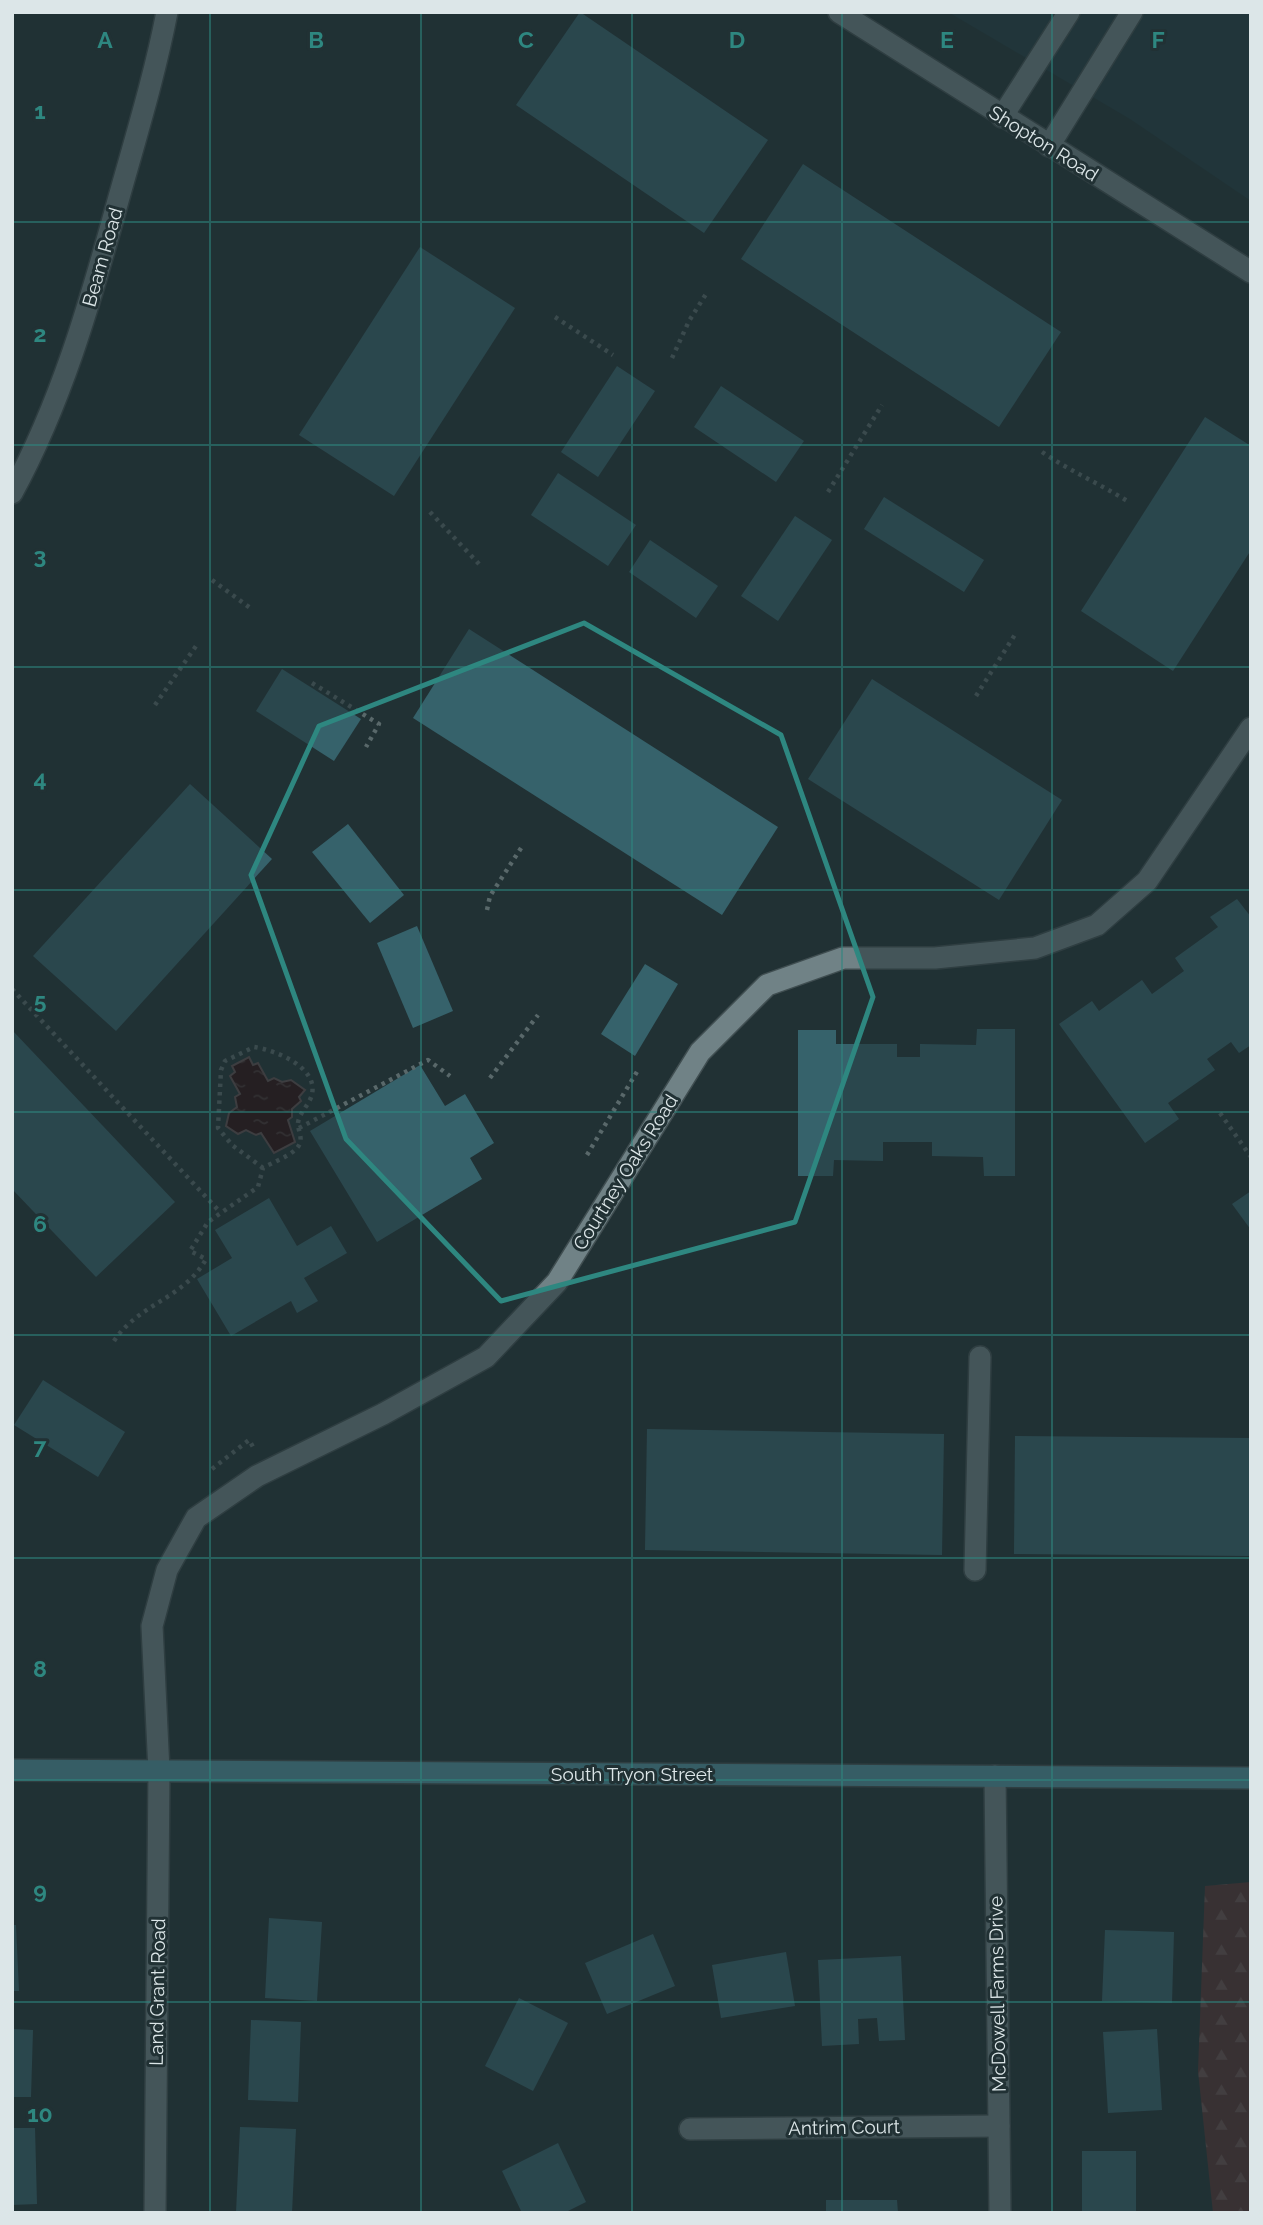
<svg xmlns="http://www.w3.org/2000/svg" width="1263" height="2225" viewBox="0 0 1263 2225" font-family="Raleway,sans-serif">
  <defs>
    <pattern id="forest-firs" width="22" height="20" patternUnits="userSpaceOnUse" patternTransform="scale(1.75)"><rect width="22" height="20" fill="#543131"/><path d="M5 1l3.5 6h-7zM16 11l3.5 6h-7z" fill="#6c4f4f"/></pattern>
    <pattern id="water-ripples" width="26" height="14" patternUnits="userSpaceOnUse" patternTransform="scale(1.75)"><rect width="26" height="14" fill="#2a0b0d"/><path d="M2 4q2-2 4 0t4 0M15 11q2-2 4 0t4 0" fill="none" stroke="#482f30"/></pattern>
  </defs>
  <rect width="100%" height="100%" fill="#213134"/>
  <polygon fill="#223b40" points="948,12 1251,12 1251,201 1130,119"/>
  <polygon fill="url(#forest-firs)" points="1251,1882 1251,2213 1213,2213 1198,2071 1205,1886"/>
  <polygon fill="url(#water-ripples)" stroke="#5f4d4f" stroke-width="2" points="249,1057 253,1065 258,1063 268,1081 274,1078 282,1082 291,1080 305,1090 299,1097 301,1101 292,1109 292,1117 288,1120 295,1142 274,1153 261,1133 256,1135 246,1130 238,1134 226,1126 229,1113 237,1107 235,1097 240,1094 230,1076 235,1072 232,1066"/>
  <g fill="#36626b">
    <polygon points="580,12 768,140 704,233 516,105"/>
    <polygon points="803,164 1061,332 999,427 741,259"/>
    <polygon points="420,247 515,308 394,496 299,435"/>
    <polygon points="617,366 655,391 598,477 561,452"/>
    <polygon points="721,386 804,441 776,482 694,427"/>
    <polygon points="1205,417 1251,446 1251,550 1173,671 1081,611"/>
    <polygon points="558,473 636,525 608,566 531,515"/>
    <polygon points="884,497 984,560 964,592 864,529"/>
    <polygon points="795,516 832,540 778,621 741,596"/>
    <polygon points="650,540 718,586 696,618 629,572"/>
    <polygon points="469,629 778,827 722,915 413,718"/>
    <polygon points="282,669 361,719 334,761 256,711"/>
    <polygon points="872,679 1062,800 999,900 808,779"/>
    <polygon points="190,784 272,859 116,1031 33,956"/>
    <polygon points="348,824 404,895 370,923 312,852"/>
    <polygon points="1237,899 1251,917 1251,1045 1239,1053 1231,1042 1207,1059 1215,1070 1168,1103 1179,1119 1145,1143 1059,1024 1092,1001 1099,1011 1142,980 1152,994 1184,971 1175,958 1218,927 1210,917"/>
    <polygon points="417,926 453,1011 413,1028 377,943"/>
    <polygon points="645,964 678,984 635,1056 601,1034"/>
    <polygon points="977,1029 1015,1029 1015,1176 984,1176 983,1157 932,1156 932,1142 883,1142 883,1161 834,1160 833,1176 798,1176 798,1030 836,1030 836,1044 897,1044 897,1057 920,1057 920,1044 976,1045"/>
    <polygon points="12,1030 175,1202 96,1277 12,1189"/>
    <polygon points="420,1065 445,1106 465,1094 494,1143 470,1158 482,1179 377,1242 310,1131"/>
    <polygon points="1251,1191 1251,1230 1232,1204"/>
    <polygon points="269,1198 297,1246 331,1226 347,1253 304,1278 318,1301 297,1313 291,1301 231,1336 197,1279 232,1258 215,1230"/>
    <polygon points="43,1380 125,1432 98,1477 14,1425"/>
    <polygon points="647,1429 944,1434 942,1555 645,1550"/>
    <polygon points="1015,1436 1251,1438 1251,1556 1014,1554"/>
    <polygon points="269,1918 322,1922 317,2001 265,1998"/>
    <polygon points="12,1925 16,1925 19,1991 12,1991"/>
    <polygon points="1105,1930 1174,1932 1172,2003 1102,2001"/>
    <polygon points="653,1934 675,1986 607,2014 585,1963"/>
    <polygon points="786,1952 795,2006 721,2018 712,1965"/>
    <polygon points="901,1956 905,2040 879,2041 877,2018 858,2019 859,2044 822,2046 818,1960"/>
    <polygon points="519,1998 568,2023 533,2091 485,2066"/>
    <polygon points="251,2020 301,2022 298,2102 248,2100"/>
    <polygon points="12,2029 33,2030 31,2097 12,2097"/>
    <polygon points="1157,2029 1162,2110 1108,2113 1103,2032"/>
    <polygon points="240,2127 296,2129 292,2213 236,2213"/>
    <polygon points="12,2128 35,2128 37,2204 12,2205"/>
    <polygon points="558,2143 586,2202 564,2213 522,2213 502,2171"/>
    <rect x="1082" y="2151" width="54" height="62"/>
    <polygon points="826,2200 897,2200 898,2213 826,2213"/>
  </g>
  <g fill="none" stroke-linecap="round" stroke-linejoin="round">
    <defs>
      <g id="lane">
        <polyline points="1002,117 1069,12"/>
        <polyline points="1049,146 1132,12"/>
        <polyline points="975,1570 980,1357"/>
      </g>
      <g id="street">
        <polyline points="995,1776 1000,2213"/>
        <polyline points="690,2129 999,2126"/>
        <polyline points="155,2213 159,1771 152,1626 167,1570 196,1518 257,1476 383,1414 486,1357 557,1282 700,1052 767,985 843,958 935,958 1035,948 1097,925 1147,881 1251,728"/>
      </g>
      <g id="secondary">
        <polyline points="839,12 1251,272"/>
        <path d="M12 493C61 403 89 306 116 208 134 143 154 79 167 12"/>
      </g>
      <polyline id="primary" points="12,1770 1251,1778"/>
    </defs>
    <use href="#lane" stroke="#404e51" stroke-width="24"/>
    <use href="#street" stroke="#404e51" stroke-width="24"/>
    <use href="#secondary" stroke="#404e51" stroke-width="24"/>
    <use href="#primary" stroke="#404e51" stroke-width="24"/>
    <g stroke="#59686a" stroke-width="4.5" stroke-dasharray="3.5 5" stroke-linecap="butt">
      <polyline points="555,317 613,355"/>
      <polyline points="672,358 689,321 706,294"/>
      <path d="M1042 452C1070 471 1100 484 1129 502"/>
      <polyline points="828,492 882,405"/>
      <polyline points="430,512 479,564"/>
      <polyline points="212,580 253,610"/>
      <polyline points="312,683 379,724 366,747"/>
      <polyline points="976,696 1016,633"/>
      <polyline points="155,705 196,646"/>
      <polyline points="487,910 490,896 523,845"/>
      <polyline points="12,989 220,1212"/>
      <polyline points="490,1078 538,1015"/>
      <polyline points="1220,1113 1251,1157"/>
      <polyline points="299,1128 428,1060 450,1076"/>
      <polyline points="587,1155 638,1070"/>
      <path d="M114 1341C138 1304 185 1298 206 1259L190 1251 208 1222 258 1187 263 1168C273 1162 288 1157 296 1149 305 1140 298 1133 298 1123 299 1113 310 1104 312 1094 318 1067 275 1050 254 1047L225 1061 221 1070 218 1128 232 1145 263 1168"/>
      <polyline points="212,1469 249,1440 253,1447"/>
    </g>
    <use href="#lane" stroke="#708286" stroke-width="21"/>
    <use href="#street" stroke="#708286" stroke-width="21"/>
    <use href="#secondary" stroke="#708286" stroke-width="21"/>
    <use href="#primary" stroke="#5193a0" stroke-width="21"/>
  </g>
  <path d="M0 0H1263V2225H0ZM584 623 781 735 873 997 795 1222 501 1301 346 1139 251 875 319 726Z" fill="#213134" fill-opacity=".55" fill-rule="evenodd"/>
  <path fill="none" stroke="#2e8780" stroke-width="5" stroke-linejoin="round" d="M584 623 781 735 873 997 795 1222 501 1301 346 1139 251 875 319 726Z"/>
  <path fill="none" stroke="#2e8780" stroke-width="2" stroke-opacity="0.55" d="M210 12V2213M421 12V2213M632 12V2213M842 12V2213M1052 12V2213M12 222H1251M12 445H1251M12 667H1251M12 890H1251M12 1112H1251M12 1335H1251M12 1558H1251M12 1780H1251M12 2002H1251"/>
  <g text-anchor="middle" dominant-baseline="central" stroke-width="6" stroke-linejoin="round" paint-order="stroke">
    <g font-size="19" fill="#dce6e8" stroke="#213134">
      <text transform="translate(1044 143) rotate(32)">Shopton Road</text>
      <text transform="translate(102 257) rotate(-74)">Beam Road</text>
      <text transform="translate(625 1172) rotate(-58)">Courtney Oaks Road</text>
      <text x="632" y="1774">South Tryon Street</text>
      <text transform="translate(157 1992) rotate(-89)">Land Grant Road</text>
      <text transform="translate(997 1994) rotate(-91)">McDowell Farms Drive</text>
      <text transform="translate(844 2127) rotate(-1)">Antrim Court</text>
    </g>
  </g>
  <g font-size="23" text-anchor="middle" font-weight="bold" fill="#2e8780" stroke="#213134" stroke-width="6" stroke-linejoin="round" paint-order="stroke">
    <text x="105" y="48">A</text>
    <text x="316" y="48">B</text>
    <text x="526" y="48">C</text>
    <text x="737" y="48">D</text>
    <text x="947" y="48">E</text>
    <text x="1158" y="48">F</text>
    <text x="40" y="119">1</text>
    <text x="40" y="342">2</text>
    <text x="40" y="564">3</text>
    <text x="40" y="787">4</text>
    <text x="40" y="1009">5</text>
    <text x="40" y="1232">6</text>
    <text x="40" y="1454">7</text>
    <text x="40" y="1677">8</text>
    <text x="40" y="1899">9</text>
    <text x="40" y="2122">10</text>
  </g>
  <rect width="1263" height="2225" fill="none" stroke="#dce6e8" stroke-width="28"/>
</svg>
